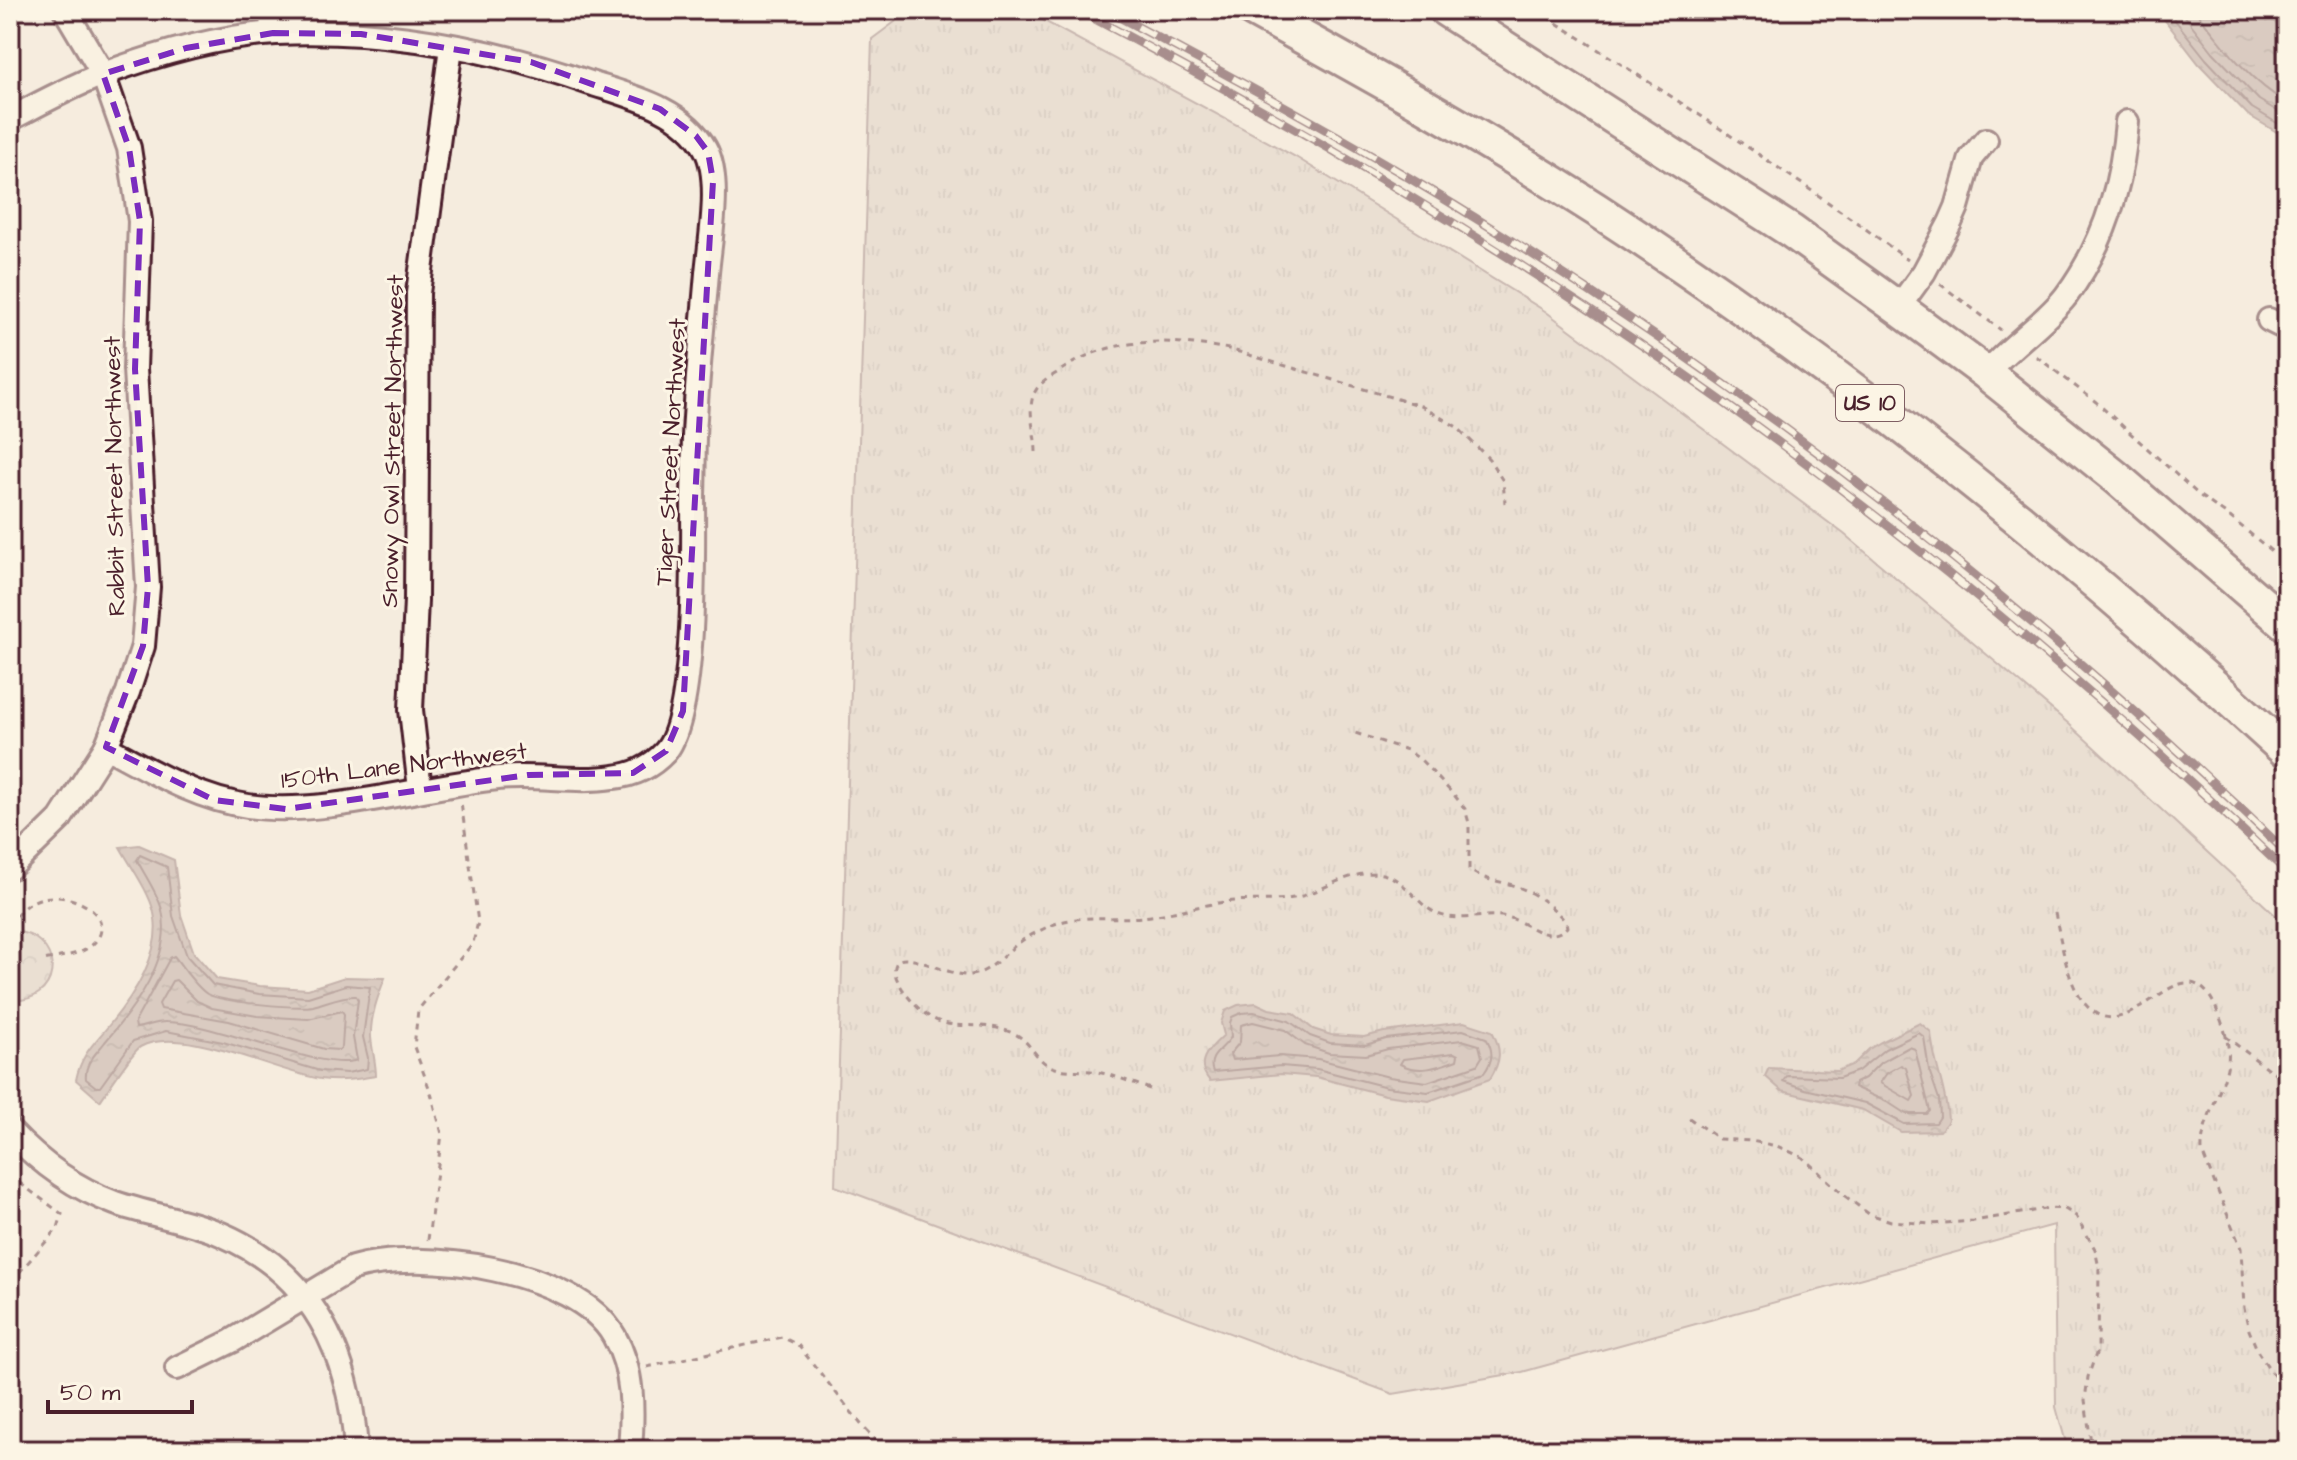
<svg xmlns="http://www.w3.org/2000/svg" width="2297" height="1460" viewBox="0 0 2297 1460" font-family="'Architects Daughter',sans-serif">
  <defs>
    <pattern id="grass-tufts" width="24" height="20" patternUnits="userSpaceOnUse" patternTransform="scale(2)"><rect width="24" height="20" fill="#dbcec4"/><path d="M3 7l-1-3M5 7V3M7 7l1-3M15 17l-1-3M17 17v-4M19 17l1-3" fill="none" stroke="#bdb0a9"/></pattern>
    <pattern id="park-crowns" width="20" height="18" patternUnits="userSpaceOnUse" patternTransform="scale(2)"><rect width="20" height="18" fill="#dbcec4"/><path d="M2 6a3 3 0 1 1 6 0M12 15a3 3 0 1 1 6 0" fill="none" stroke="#bdb0a9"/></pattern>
    <pattern id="water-ripples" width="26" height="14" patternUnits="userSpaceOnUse" patternTransform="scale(2)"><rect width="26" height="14" fill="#b8a39e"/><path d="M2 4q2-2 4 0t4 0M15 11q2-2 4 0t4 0" fill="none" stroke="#988481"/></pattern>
  </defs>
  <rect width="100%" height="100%" fill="#f5ecde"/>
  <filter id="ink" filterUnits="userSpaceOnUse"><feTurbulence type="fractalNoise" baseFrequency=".0125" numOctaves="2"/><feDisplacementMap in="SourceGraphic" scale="16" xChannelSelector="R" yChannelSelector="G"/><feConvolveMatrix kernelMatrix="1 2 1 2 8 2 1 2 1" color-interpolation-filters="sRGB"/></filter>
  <g filter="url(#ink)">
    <polygon fill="url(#grass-tufts)" stroke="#927678" stroke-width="2" points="911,10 1024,10 1294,156 1545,311 1844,534 2069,724 2287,926 2287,1450 2068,1450 2056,1407 2054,1225 1522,1372 1393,1394 835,1186 872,39"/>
    <path fill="url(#park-crowns)" stroke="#927678" stroke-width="2" d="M20 932C68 943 59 1005 10 1000V933Z"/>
    <g fill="url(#water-ripples)" stroke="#8c6e70" stroke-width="2">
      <polygon points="2157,10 2287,10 2287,138 2248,115 2199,64"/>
      <path d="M139 845 174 860 181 915 194 953 217 979 260 986 308 989 345 977 385 978C378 996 370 1017 371 1037 372 1050 376 1063 376 1076 358 1079 340 1082 321 1079 275 1072 182 1024 140 1047 133 1051 107 1091 100 1101L76 1080C81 1054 94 1044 110 1024 134 995 163 952 154 913 150 893 130 865 120 847Z"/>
      <path d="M1256 1003 1269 1009 1293 1013 1313 1029 1331 1035 1364 1037 1384 1032 1464 1022 1492 1031C1502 1050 1501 1061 1490 1079L1429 1101 1385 1095 1316 1077 1281 1074 1210 1081C1193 1062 1209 1049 1224 1035L1221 1023 1225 1011 1238 1005Z"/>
      <path d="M1920 1023 1931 1032C1933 1063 1947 1090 1948 1121L1940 1131 1901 1132 1863 1110 1782 1091 1765 1076 1769 1068 1837 1071 1854 1064 1869 1049 1881 1042Z"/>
    </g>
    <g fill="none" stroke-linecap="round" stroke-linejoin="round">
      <g stroke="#765459" stroke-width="2">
        <polyline points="2167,10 2206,59 2252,108 2287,129"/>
        <polyline points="2180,10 2213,52 2259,100 2287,117"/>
        <path d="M2195 10C2222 44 2249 81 2287 103"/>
        <path d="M140 855 167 867 173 916 187 956 213 985 259 994 308 997 346 985 370 987 363 1037 368 1058 367 1069 347 1073 320 1071 223 1042 166 1031 133 1041 100 1087H96L86 1079C84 1063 96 1054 105 1042 134 1008 173 959 162 910 158 894 145 876 137 860Z"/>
        <path d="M174 956C183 967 194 985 207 994 221 1002 297 1009 313 1006 328 1002 342 995 356 996L358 1000 353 1037 357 1060C324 1073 214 1022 167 1022 157 1021 146 1027 136 1028L135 1022 170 958Z"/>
        <polygon points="176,980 197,1001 212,1008 257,1016 308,1019 342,1011 344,1014 342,1047 339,1050 324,1049 229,1021 161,1009 159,1004 172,981"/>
        <path d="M1254 1012 1289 1021 1310 1036 1330 1043 1365 1045 1386 1039 1463 1030 1486 1038C1494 1051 1493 1061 1484 1073L1428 1092 1387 1087 1317 1069 1281 1066 1213 1072C1206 1056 1224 1049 1231 1037L1230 1023 1232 1017 1241 1013Z"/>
        <polygon points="1253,1022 1285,1030 1305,1045 1329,1053 1366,1055 1388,1049 1462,1040 1479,1045 1482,1057 1477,1065 1427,1082 1389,1077 1318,1059 1280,1056 1232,1060 1230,1054 1240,1042 1241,1025"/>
        <polygon points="1919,1033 1924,1037 1929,1070 1939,1099 1940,1117 1936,1123 1904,1124 1865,1103 1805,1089 1783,1081 1787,1076 1839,1078 1858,1071 1885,1049"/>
        <polygon points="1909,1047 1915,1049 1930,1111 1927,1114 1906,1114 1889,1103 1854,1087 1855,1083 1865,1078 1880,1063"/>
        <path d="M1454 1053 1458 1055 1457 1060C1438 1067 1419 1074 1400 1064L1403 1059Z"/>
        <polygon points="1901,1065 1906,1068 1914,1096 1911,1101 1880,1083 1887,1073"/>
      </g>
      <defs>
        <g id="minor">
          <polyline points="270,10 273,33"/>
          <path d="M10 119C41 103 73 85 106 73 158 54 221 36 276 33 382 28 490 48 590 83 630 96 683 108 705 148 722 178 710 239 707 273 703 321 698 369 695 418 693 443 694 469 693 495 693 548 697 717 665 752 651 767 634 775 614 777 576 783 537 774 498 778 421 786 323 817 248 806 197 799 151 771 106 747"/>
          <polyline points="1898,308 1924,272 1950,223 1957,207 1971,158 1986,140"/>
          <polyline points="2269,320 2287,329"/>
          <path d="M1986 373C2009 347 2047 321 2066 296 2104 245 2122 184 2127 122"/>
          <polyline points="420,789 411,710 416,600 418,293 451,47"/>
          <polyline points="10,868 60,819 106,747 128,692 143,646 148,587 135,369 140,221 129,148 103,74 65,10"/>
          <path d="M10 1131C40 1163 74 1188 115 1203 150 1215 188 1220 221 1234 314 1274 350 1354 356 1450"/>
          <path d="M177 1368 232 1341 353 1268C420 1248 576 1269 614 1336 634 1371 633 1411 630 1450"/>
        </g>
        <g id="highway">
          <path d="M1253 10C1370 74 1485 138 1597 210 1842 369 2072 554 2287 752"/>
          <polyline points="1446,10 1791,231 1898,308 1986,373 2117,478 2287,625"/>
        </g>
      </defs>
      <use href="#minor" stroke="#4a1f2b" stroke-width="28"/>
      <use href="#highway" stroke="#4a1f2b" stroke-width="38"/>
      <g stroke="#4a1f2b" stroke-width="3" stroke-dasharray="6 6" stroke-linecap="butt">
        <path d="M1536 10C1664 91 1787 170 1908 260"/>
        <polyline points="1940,284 2001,330"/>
        <polyline points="2036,356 2096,402 2200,496 2230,517 2287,564"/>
        <path d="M1036 452C1036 433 1025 407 1036 390 1041 382 1052 376 1060 371 1111 335 1170 339 1229 349L1421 406 1457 427 1489 459 1503 481 1505 503"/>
        <path d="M2055 913C2061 940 2067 985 2086 1005 2130 1054 2178 942 2212 1000 2219 1013 2226 1032 2228 1046 2233 1083 2200 1114 2202 1152L2241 1248 2244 1308 2249 1330 2258 1352 2287 1395"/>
        <path d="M11 927C33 866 131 911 92 945 81 955 58 957 44 960"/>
        <polyline points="2225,1036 2267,1068 2287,1080"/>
        <path d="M1150 1089C1133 1083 1116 1076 1098 1072 1083 1069 1064 1073 1050 1066 1036 1060 1030 1041 1015 1034 968 1013 943 1046 903 990 898 982 891 971 897 962 906 950 953 978 971 975 992 972 1004 953 1020 942 1028 936 1038 932 1047 927 1078 913 1109 920 1142 917 1170 914 1197 906 1225 902 1253 898 1280 904 1308 894 1332 885 1362 866 1389 876 1408 884 1417 904 1436 913 1458 924 1483 912 1507 917 1528 922 1548 946 1567 927L1566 922C1552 906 1536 893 1515 886 1498 880 1482 881 1469 869V823L1465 809 1455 796 1421 760 1407 750 1352 732"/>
        <polyline points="1689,1118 1719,1139 1751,1141 1777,1146 1802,1157 1845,1196 1869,1214 1891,1221 1931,1224 1974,1221 2050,1208 2065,1209 2076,1216 2095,1249 2099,1268 2098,1348 2088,1377 2085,1400 2092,1450"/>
        <polyline points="10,1176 62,1214 58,1228 10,1283"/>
        <polyline points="428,1240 442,1134 431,1093 414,1047 418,1010 473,943 478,922 461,802"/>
        <polyline points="647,1367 782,1337 798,1345 864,1428 885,1450"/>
      </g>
      <use href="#minor" stroke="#fcf5e5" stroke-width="22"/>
      <use href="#highway" stroke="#fcf5e5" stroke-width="32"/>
      <defs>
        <g id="rail">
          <path d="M1078 10C1321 137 1558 279 1778 442 1957 574 2127 719 2287 872"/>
          <path d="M1106 10C1240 81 1373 153 1501 234 1782 412 2048 621 2287 853"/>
        </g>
      </defs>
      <use href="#rail" stroke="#4a1f2b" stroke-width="9"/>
      <use href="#rail" stroke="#fcf5e5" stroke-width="6" stroke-dasharray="18" stroke-linecap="butt"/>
    </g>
  </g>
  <path d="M0 0H2297V1460H0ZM273 33 361 34 531 62 660 109 696 136 708 152 713 181 683 711 666 751 633 773 528 775 286 809 214 800 106 747 143 646 148 587 135 369 140 221 129 148 103 74 186 48Z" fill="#f5ecde" fill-opacity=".55" fill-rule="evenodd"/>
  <path fill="none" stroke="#7b2cbf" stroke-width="6" stroke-dasharray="16 10" stroke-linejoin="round" d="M273 33 361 34 531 62 660 109 696 136 708 152 713 181 683 711 666 751 633 773 528 775 286 809 214 800 106 747 143 646 148 587 135 369 140 221 129 148 103 74 186 48Z"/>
  <g text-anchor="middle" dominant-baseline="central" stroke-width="6" stroke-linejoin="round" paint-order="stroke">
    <rect fill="#fcf5e5" stroke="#7f5f63" stroke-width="2" x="1836" y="385" width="68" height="36" rx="6"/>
    <g font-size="22" font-weight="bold" fill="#4a1f2b">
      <text x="1870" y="403">US 10</text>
    </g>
    <g font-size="24" fill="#4a1f2b" stroke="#fcf5e5">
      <text transform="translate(393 441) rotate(-89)">Snowy Owl Street Northwest</text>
      <text transform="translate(671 452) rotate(-87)">Tiger Street Northwest</text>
      <text transform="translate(115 476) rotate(-91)">Rabbit Street Northwest</text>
      <text transform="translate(404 766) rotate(-7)">150th Lane Northwest</text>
    </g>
  </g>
  <rect width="2297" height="1460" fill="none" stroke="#fcf5e5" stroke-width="40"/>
  <rect x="20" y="20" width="2257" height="1420" fill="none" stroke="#4a1f2b" stroke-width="3" filter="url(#ink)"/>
  <path d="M48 1400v12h144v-12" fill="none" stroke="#4a1f2b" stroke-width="4"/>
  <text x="60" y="1400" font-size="24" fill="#4a1f2b" stroke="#fcf5e5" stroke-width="6" paint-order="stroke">50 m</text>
</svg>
